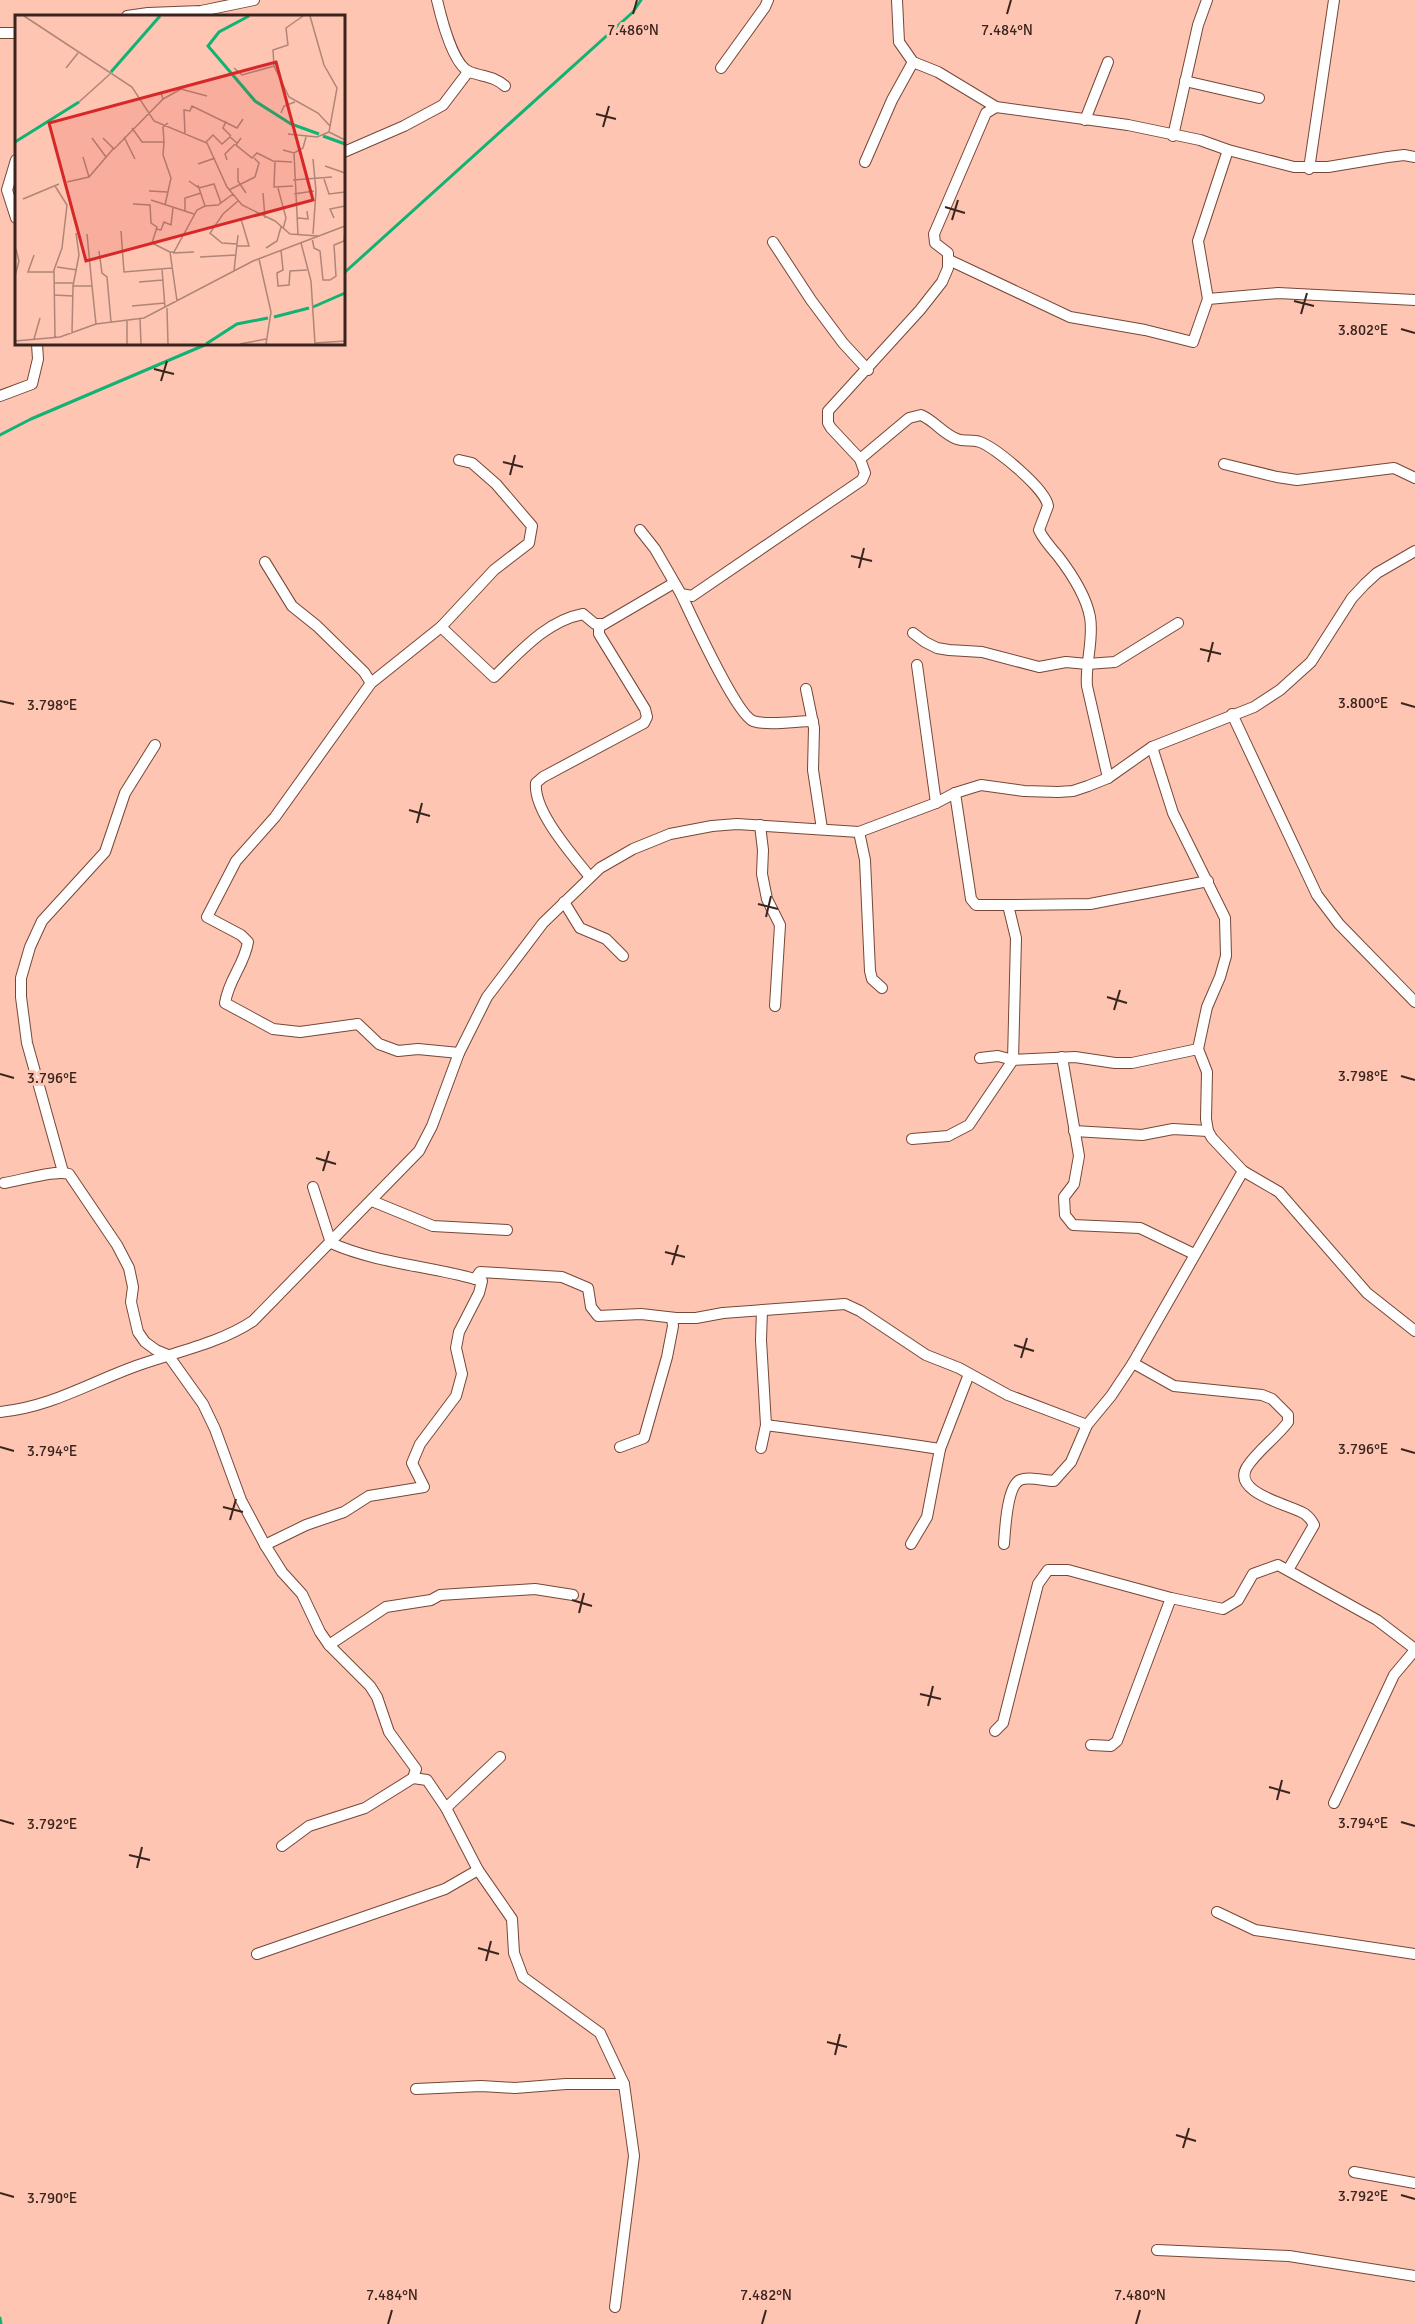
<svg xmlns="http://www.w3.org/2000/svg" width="1415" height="2324" viewBox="0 0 1415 2324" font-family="Signika,sans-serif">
  <rect width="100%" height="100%" fill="#fec5b2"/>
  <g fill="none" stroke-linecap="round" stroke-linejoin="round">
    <g stroke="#11b375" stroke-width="3">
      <polyline points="344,273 633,12 641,0"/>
      <polyline points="0,435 31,419 207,344"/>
      <polyline points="0,2318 1,2324"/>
    </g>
    <defs>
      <g id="minor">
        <path d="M437 0C441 17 453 66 470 72 483 77 494 76 505 86"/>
        <polyline points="897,0 899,42 913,62 938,72 996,107 1128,125 1200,140 1228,150 1294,167 1328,167 1388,157 1404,155 1415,157"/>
        <polyline points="127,16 148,13 201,11 254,0"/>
        <polyline points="0,33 16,33"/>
        <polyline points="721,68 765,7 768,0"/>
        <polyline points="1185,81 1259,98"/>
        <polyline points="1085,120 1108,62"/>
        <polyline points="1173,136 1198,25 1207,0"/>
        <polyline points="344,152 404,126 443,105 468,72"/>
        <polyline points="16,160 7,190 16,218"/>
        <polyline points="865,162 892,100 913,62"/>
        <polyline points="1309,169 1334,0"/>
        <polyline points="773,242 811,300 843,343 868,370"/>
        <polyline points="949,260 1070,317 1145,330 1193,342 1208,299 1198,241 1228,150"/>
        <polyline points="1208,299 1278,293 1415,300"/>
        <polyline points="0,396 32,384 38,359 37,344"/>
        <path d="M860 459 909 418 921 415C935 421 943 434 957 439 964 442 972 439 980 442 996 448 1046 489 1048 506L1039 530C1043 539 1051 548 1058 556 1071 573 1086 595 1090 617 1094 640 1085 663 1087 686L1108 778"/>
        <polyline points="1224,464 1277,477 1297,480 1394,468 1415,478"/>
        <polyline points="640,530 655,549 681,594 692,596 862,480 865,473 860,459 831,428 828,423 828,411 920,310 942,282 948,268 948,253 935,243 934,234 986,113 996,107"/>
        <polyline points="265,562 292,606 317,626 364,672 371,683"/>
        <path d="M681 594C691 615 736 714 753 721 768 726 797 721 813 721"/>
        <path d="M441 627 494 677C520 652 546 621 583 614L595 624H603"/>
        <polyline points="913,633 925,642 937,648 949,650 982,652 1039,667 1066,662 1087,664 1115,662 1178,623"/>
        <polyline points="917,665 936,803"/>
        <polyline points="806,689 814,728 813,770 822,829"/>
        <polyline points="1232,714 1317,895 1339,924 1415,1002"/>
        <polyline points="955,793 971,899 976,905 1008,905"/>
        <polyline points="760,825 763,850 762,874 767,899 780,925 775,1006"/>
        <polyline points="859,832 865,860 870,971 872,979 882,988"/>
        <path d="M589 876C572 854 533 811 536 783L543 777 644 723 647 717 645 709 599 634V627L674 583"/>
        <polyline points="564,902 580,928 606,939 623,956"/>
        <polyline points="1198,1049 1207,1072 1206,1119 1208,1131 1212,1138 1243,1171 1279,1192 1367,1293 1415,1331"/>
        <path d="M459 1053 418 1049 398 1051 379 1044 358 1024 300 1032 273 1029 225 1003C229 978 244 966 248 942L241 935 207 917 236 861 275 817 371 683 441 627 494 570 529 543 532 526 496 484 472 463 459 460"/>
        <polyline points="1062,1057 1079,1156 1074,1184 1064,1197 1065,1215 1073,1225 1140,1228 1194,1254"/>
        <polyline points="980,1058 998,1056 1013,1060 1075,1057 1115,1063 1132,1063 1198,1049 1207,1007 1220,977 1226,956 1225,918 1173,813 1152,747"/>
        <polyline points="1074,1131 1142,1135 1173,1129 1208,1131"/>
        <polyline points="912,1139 948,1136 969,1125 1013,1060 1016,938 1008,905 1090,904 1208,881"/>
        <polyline points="63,1172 27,1043 21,997 21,978 30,947 42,921 105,852 125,793 155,745"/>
        <path d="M4 1183C19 1181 56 1169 69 1174L117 1245 129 1268 133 1287 131 1302 138 1332 145 1342 156 1350 168 1355 203 1404 215 1429 241 1500 265 1545 282 1572 302 1594 320 1632 329 1645 370 1686 377 1697 389 1732 416 1769 413 1778 365 1808 309 1826 282 1846"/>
        <path d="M313 1187 331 1243C376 1263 428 1266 475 1279"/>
        <polyline points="372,1201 433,1226 507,1230"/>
        <path d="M1133 1363 1174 1386 1262 1395 1272 1399 1288 1415V1422C1276 1438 1258 1450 1247 1467 1231 1493 1291 1505 1305 1514 1309 1517 1312 1521 1314 1525L1288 1570"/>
        <path d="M0 1412C51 1407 89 1383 136 1366 175 1352 218 1344 253 1321L419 1151 432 1126 459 1053 487 997 543 923 600 868 633 849 670 834 712 826 737 824 859 832 936 803 955 793 981 785 1024 791 1058 792 1073 791 1088 786 1108 778 1152 747 1254 707 1280 690 1311 662 1352 598 1365 584 1377 573 1415 551"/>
        <path d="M766 1425C824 1433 882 1440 940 1449"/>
        <polyline points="620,1447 644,1438 667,1357 673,1326 672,1318"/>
        <polyline points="761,1448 766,1425 761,1340 762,1310"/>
        <polyline points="911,1544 927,1517 940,1449 969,1374"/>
        <path d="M1004 1544C1005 1530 1007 1486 1020 1480 1029 1476 1044 1481 1054 1481L1071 1462 1087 1425 1111 1396 1133 1363 1243 1171"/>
        <polyline points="265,1545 306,1525 344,1512 369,1496 424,1487 412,1463 420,1444 456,1396 462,1374 456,1348 459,1332 479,1293 482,1281 475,1279 480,1272 562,1277 588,1288 591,1307 598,1316 641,1314 676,1318 696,1318 723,1313 845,1304 860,1311 926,1355 959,1368 1008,1395 1087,1425"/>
        <polyline points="329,1645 386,1607 431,1600 440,1595 535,1589 573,1595"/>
        <polyline points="995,1731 1003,1723 1038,1584 1048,1570 1068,1570 1171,1598 1223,1609 1238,1600 1253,1574 1278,1565 1377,1620 1415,1649"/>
        <polyline points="1091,1745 1111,1746 1117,1741 1171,1598"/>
        <polyline points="413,1778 427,1780 446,1808 478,1870 512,1919 514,1953 523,1977 600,2033 624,2084 634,2156 615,2307"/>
        <polyline points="1334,1803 1394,1675 1415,1650"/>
        <polyline points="446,1808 500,1757"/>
        <polyline points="1217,1912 1255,1930 1415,1954"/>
        <polyline points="257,1954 445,1889 478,1870"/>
        <polyline points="416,2089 481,2086 515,2088 566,2084 624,2084"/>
        <polyline points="1354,2172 1415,2183"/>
        <polyline points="1157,2250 1289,2256 1415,2276"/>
      </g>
    </defs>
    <use href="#minor" stroke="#764737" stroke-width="12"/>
    <use href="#minor" stroke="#fff" stroke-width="10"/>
  </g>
  <path fill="none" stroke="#3a251e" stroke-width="2" d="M633 14 637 0M1007 14 1011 0M596 114 616 119M603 127 609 106M945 207 965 213M952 220 958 200M1294 301 1314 306M1301 314 1307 293M1401 329 1415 333M154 369 174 374M161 381 167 361M503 462 523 467M510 475 515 455M851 556 872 561M859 568 864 548M1200 649 1221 654M1208 662 1213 642M0 701 14 704M1401 703 1415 707M409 810 430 816M417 823 422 803M758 904 778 909M766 917 771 896M1107 997 1127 1003M1114 1010 1120 990M0 1074 14 1078M1401 1076 1415 1080M316 1158 336 1164M323 1171 329 1151M665 1252 685 1257M672 1265 678 1245M1014 1345 1034 1351M1021 1358 1027 1338M0 1447 14 1451M1401 1449 1415 1453M223 1507 243 1512M230 1520 236 1499M572 1600 592 1606M579 1613 584 1593M920 1694 941 1699M928 1706 933 1686M1269 1787 1290 1793M1277 1800 1282 1780M0 1820 14 1824M1401 1822 1415 1826M129 1855 150 1860M137 1868 142 1847M478 1948 499 1954M486 1961 491 1941M827 2042 847 2047M835 2055 840 2034M1176 2135 1196 2141M1183 2148 1189 2128M0 2193 14 2197M1401 2195 1415 2199M388 2324 392 2310M762 2324 766 2310M1136 2324 1140 2310"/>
  <g transform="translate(15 15)">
    <rect width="330" height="330" fill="#fec5b2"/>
    <path fill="none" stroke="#11b375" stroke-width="3" d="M234 1 204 17 193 31 240 86 276 109 304 119M96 57 145 1M308 121 330 129M0 127 64 87M298 292 330 278M259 302 294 293M191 329 222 309 253 303"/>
    <path fill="none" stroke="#b08577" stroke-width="1.5" d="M9 1 117 72 139 106 192 128 212 172 227 190 260 206 275 219 303 221M288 1 271 13 273 30 258 35 259 51 274 82 303 98 315 111M295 1 309 50 322 73 314 117 330 125M51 53 63 38M219 53 227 60 259 51M148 84 166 74 192 81M64 87 95 59M266 98 269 91 280 87M211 106 208 113 216 121M117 113 127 127H149L148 140 156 163 150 190M170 119 169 95 175 96 177 91 222 113 228 104M273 119 302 122 314 117M109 122 120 144M77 123 91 142M88 123 99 134 148 84 146 78M226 123 221 130 237 143 242 138 258 146 277 147M149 127 148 112 153 108M191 127 198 120 207 129 215 122 222 128M268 135 279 138 288 133 291 122M279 138 283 220M68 142 74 162M298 144 301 176 298 219M212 145 210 139 220 129M260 146 259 172 278 171M183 149 200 143M310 151 330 158M223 153V166L231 178M309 164 314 179 330 177M278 165 317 162M174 166 184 173 199 169 206 188M52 167 74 162 98 134M183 170 190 191 203 190 218 179M263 173 271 203 268 214M214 175 240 162 244 148 239 143M134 176 152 177M248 178 250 203M279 179 299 176M8 184 44 169M136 185 179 199M118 189 135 190 136 208 142 212 137 228 155 237M170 196V183L186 178M283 203 293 204 292 196M319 203 315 194 330 191M141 214 146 215 149 207 156 210 158 193M106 216 109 257 157 253M297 223 299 233 305 236 308 265H315L321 261 319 230 329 226 330 218M286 228 296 266 300 329M222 229 207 228 195 218 208 199 223 186M222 231H234L226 204M251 233 262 226 266 212M266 235 268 255 262 258 263 271 274 270 275 256 292 255M84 236 87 258 92 262 96 307M155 237H159L182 195 190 191M155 237 162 286M158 238 179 237M19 240 13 257H39M185 242 221 240M244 244 256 297 251 329M42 252 62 255M147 254 150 293M219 256 223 220M0 261 4 246 1 234M124 267 148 265M39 268H59M58 271 64 240 61 218M77 271 81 309M39 280 58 281M117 291 150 288M152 293 153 329M125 304 126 329M57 318 58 271H77L72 219M40 323 39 255 47 233 52 190 40 171M19 324 25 303M0 326 45 322 81 309 129 303 238 246 330 211M300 328 330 326M112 329V306M225 329 251 324"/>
    <path fill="#d62828" fill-opacity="0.15" stroke="#d62828" stroke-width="3" d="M261 47 298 185 71 246 34 108Z"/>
    <rect width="330" height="330" fill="none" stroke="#3a251e" stroke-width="3"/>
  </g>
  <g font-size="15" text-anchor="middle" fill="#3a251e" stroke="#fec5b2" stroke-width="6" stroke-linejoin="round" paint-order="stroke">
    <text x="633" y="35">7.486°N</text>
    <text x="1007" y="35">7.484°N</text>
    <text x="1363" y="335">3.802°E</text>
    <text x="1363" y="708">3.800°E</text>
    <text x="52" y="710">3.798°E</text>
    <text x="1363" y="1081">3.798°E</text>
    <text x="52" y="1083">3.796°E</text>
    <text x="1363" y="1454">3.796°E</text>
    <text x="52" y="1456">3.794°E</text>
    <text x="1363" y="1828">3.794°E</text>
    <text x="52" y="1829">3.792°E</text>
    <text x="1363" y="2201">3.792°E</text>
    <text x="52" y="2203">3.790°E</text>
    <text x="392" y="2300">7.484°N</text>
    <text x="766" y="2300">7.482°N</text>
    <text x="1140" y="2300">7.480°N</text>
  </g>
</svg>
